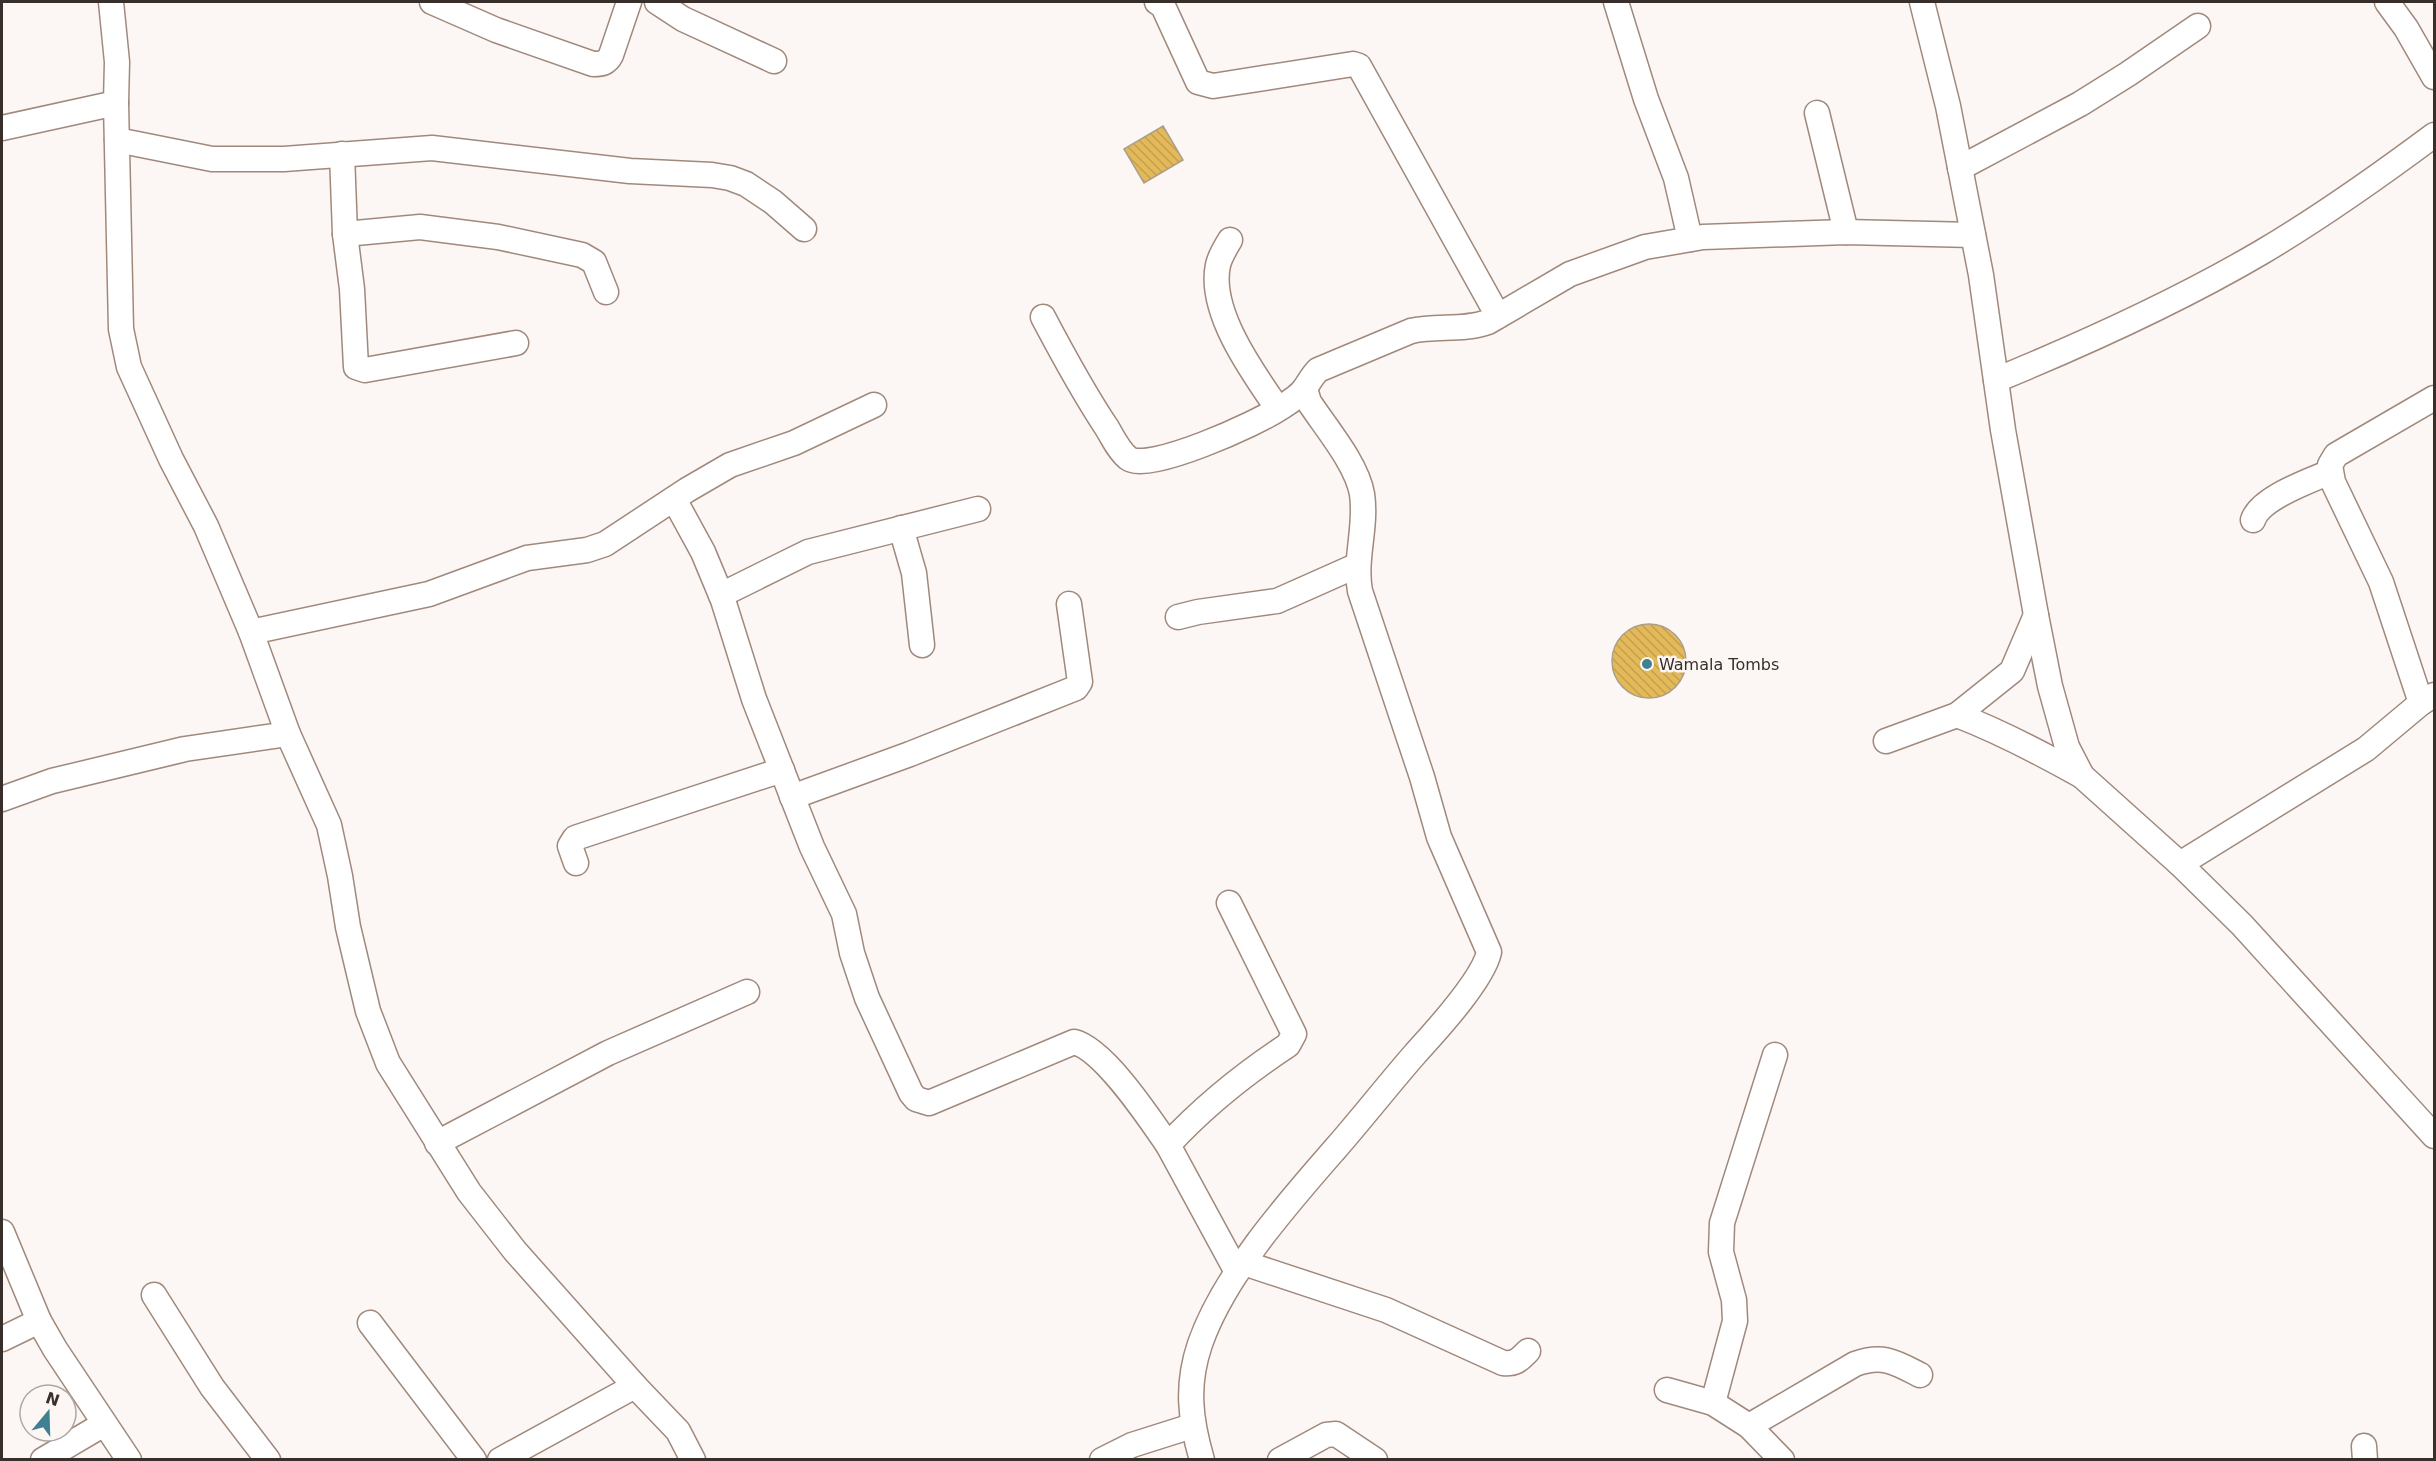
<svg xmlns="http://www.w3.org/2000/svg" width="2436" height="1461" viewBox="0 0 2436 1461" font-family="'DejaVu Sans',sans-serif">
  <defs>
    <pattern id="building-back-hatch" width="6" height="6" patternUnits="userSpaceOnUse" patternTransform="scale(1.5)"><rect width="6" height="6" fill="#e4b95a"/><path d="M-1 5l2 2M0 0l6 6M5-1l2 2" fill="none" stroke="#c49f4e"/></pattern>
  </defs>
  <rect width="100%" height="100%" fill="#fcf7f4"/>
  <g fill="url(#building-back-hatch)" stroke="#aa9f89" stroke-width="1.5">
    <polygon points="1163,126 1183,160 1144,183 1124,149"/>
    <circle cx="1649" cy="661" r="37"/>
  </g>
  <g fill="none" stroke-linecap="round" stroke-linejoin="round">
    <defs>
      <g id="minor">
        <polyline points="111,2 117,62 116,103 121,329 129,367 171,459 206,526 251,632 288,734 329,825 340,876 348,927 368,1011 388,1063 469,1192 515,1251 635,1386 678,1431 693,1460"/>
        <path d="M432 2 496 30 593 64C602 64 607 63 611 55L629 2"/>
        <polyline points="657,2 683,19 774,61"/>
        <polyline points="1157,2 1163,6 1198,82 1213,86 1353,64 1359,66 1498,316"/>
        <polyline points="1616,2 1646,99 1676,178 1690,239"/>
        <polyline points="1922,2 1948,106 1981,275 2003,430 2036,615 2050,686 2067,747 2082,776 2180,864 2242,925 2434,1136"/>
        <polyline points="2387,2 2406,28 2434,77"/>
        <polyline points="1817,113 1846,232"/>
        <polyline points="2,128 116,103"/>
        <polyline points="117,140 212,159 284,159 432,148 630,171 712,175 730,178 746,184 773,202 804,229"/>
        <polyline points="342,154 345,234 352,289 356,367 365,370 516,343"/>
        <polyline points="1960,168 2080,104 2128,74 2198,26"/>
        <polyline points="345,234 420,227 498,237 582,255 594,262 606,292"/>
        <path d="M1230 240C1226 247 1220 256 1218 265 1208 311 1253 373 1278 409"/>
        <path d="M1043 317C1063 355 1083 392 1107 428 1113 438 1119 451 1128 458 1147 474 1260 422 1280 408 1288 403 1300 396 1305 388 1310 381 1312 376 1318 370L1411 331C1436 325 1463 331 1488 322L1570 274 1645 247 1703 237 1846 232 1973 235"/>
        <path d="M1996 380C2086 343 2177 302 2262 252 2321 217 2379 176 2434 135"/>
        <path d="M674 499 703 552 723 600 754 699 812 847 844 914 852 953 867 998 911 1093 916 1099 929 1103 1074 1042C1104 1049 1150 1119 1168 1145"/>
        <path d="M2253 520C2260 498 2309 481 2330 472"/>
        <polyline points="901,528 914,573 922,645"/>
        <polyline points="721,595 808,552 978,509"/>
        <polyline points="1178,617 1198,612 1277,601 1358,565"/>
        <polyline points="251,632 429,594 527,558 587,550 605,544 687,490 730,465 794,443 874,405"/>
        <polyline points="2421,703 2381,582 2333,482 2330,465 2336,455 2434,398"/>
        <path d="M1957 715C2001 732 2041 753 2082 776"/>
        <polyline points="1886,741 1957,715 2012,671 2036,615"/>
        <polyline points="792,797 910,754 1076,688 1080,682 1069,604"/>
        <polyline points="2,799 52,781 185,749 288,734"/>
        <polyline points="576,863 570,846 575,838 782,770"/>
        <polyline points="2180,864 2366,749 2421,703 2434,695"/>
        <path d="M1229 903 1294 1034 1288 1045C1244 1074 1204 1106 1168 1145L1237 1272"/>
        <polyline points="437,1143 608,1053 747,992"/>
        <polyline points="2,1232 39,1321 55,1349 129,1460"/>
        <path d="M1244 1263 1386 1310 1503 1363C1516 1364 1519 1360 1528 1351"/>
        <polyline points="154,1295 212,1387 268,1460"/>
        <polyline points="370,1323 474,1460"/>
        <polyline points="2,1339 39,1321"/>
        <polyline points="1667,1390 1713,1403 1749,1426 1782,1460"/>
        <polyline points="1713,1403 1735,1321 1734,1300 1721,1252 1722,1223 1775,1055"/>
        <path d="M1749 1426 1855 1364C1883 1354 1895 1362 1920 1375"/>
        <polyline points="2364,1446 2365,1460"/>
        <polyline points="43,1460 104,1424"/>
        <polyline points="500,1460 635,1386"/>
        <polyline points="1102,1460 1132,1445 1192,1426"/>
        <path d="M1202 1460C1190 1419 1186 1385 1200 1344 1224 1275 1288 1203 1336 1148 1363 1117 1388 1085 1415 1054 1435 1032 1483 980 1489 952L1439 837 1422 777 1360 591C1354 559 1367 527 1362 494 1357 464 1326 428 1309 402L1305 389"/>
        <polyline points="1280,1460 1326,1435 1336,1434 1375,1460"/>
      </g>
    </defs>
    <use href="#minor" stroke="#a0897c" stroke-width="27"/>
    <use href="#minor" stroke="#fff" stroke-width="24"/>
  </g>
  <circle fill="#3f8192" stroke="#fcf7f4" stroke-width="2" cx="1647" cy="664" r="6"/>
  <g text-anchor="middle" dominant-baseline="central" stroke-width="5" stroke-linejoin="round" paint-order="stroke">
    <g font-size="16" fill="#392f2a" stroke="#fcf7f4" text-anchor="start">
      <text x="1659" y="664">Wamala Tombs</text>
    </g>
  </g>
  <rect width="2436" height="1461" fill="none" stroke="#392f2a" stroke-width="6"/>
  <g transform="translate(48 1413) rotate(19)"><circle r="28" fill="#fcf7f4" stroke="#aea7a3" stroke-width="1.5"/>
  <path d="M0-4.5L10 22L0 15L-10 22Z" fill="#3f8192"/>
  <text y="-9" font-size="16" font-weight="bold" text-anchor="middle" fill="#392f2a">N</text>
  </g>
</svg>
